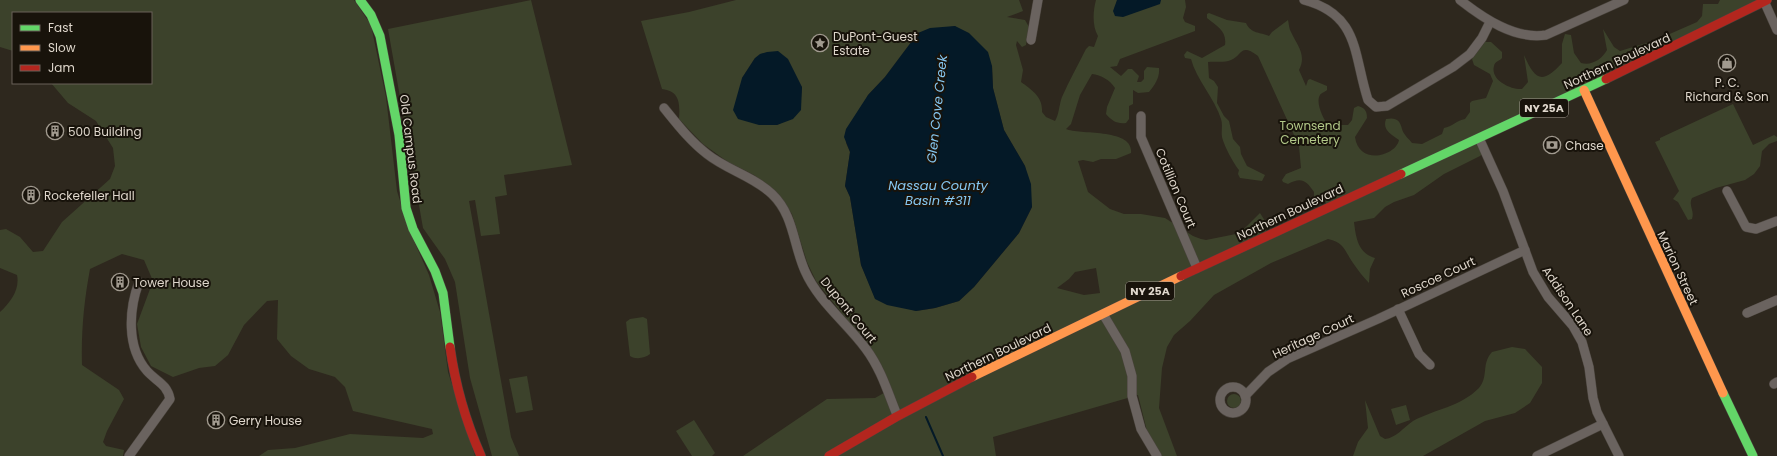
<svg xmlns="http://www.w3.org/2000/svg" width="1777" height="456" viewBox="0 0 1777 456" font-family="Poppins,sans-serif">
  <rect width="100%" height="100%" fill="#2e281e"/>
  <g fill="#3c422b" fill-rule="evenodd">
    <path d="M0 0H354L371 25 386 97 397 191 408 227 429 275 440 312 448 372 475 456H259L268 450 295 448 350 434 423 438 433 434 432 429 353 411 345 387 335 377 309 369 291 356 277 339 278 300 267 301 244 325 228 355 215 366 199 368 173 377 151 366 141 347 137 324 153 281 144 260 122 254 90 269C84 301 81 332 82 365L119 390 124 399 107 431 103 442 106 446 124 450 123 456H0V312C11 302 20 289 17 275L0 268V230L6 229 20 237 33 252 43 251 62 222 110 179 115 166 113 148 96 121 68 103 51 83H151V13H13V51L0 47Z"/>
    <polygon points="531,0 572,165 504,175 507,195 495,197 500,234 481,236 475,200 469,201 511,437 519,456 492,456 470,378 455,282 445,259 423,228 388,29"/>
    <path d="M736 0H1019L1023 11 1007 17 1025 20 1029 27 1026 45 1022 47 1017 41 1016 45 1023 70 1021 82C1032 90 1043 97 1042 112L1046 117 1055 121C1059 115 1059 105 1062 97 1069 81 1078 65 1086 49L1089 46 1094 47 1098 36C1092 26 1093 11 1096 0H1185L1186 7 1183 18 1185 22 1195 26V31L1120 59 1117 66 1110 67 1121 76 1128 69H1132L1139 76 1137 82H1141L1144 79V71L1147 67 1159 68C1160 77 1155 85 1149 92L1138 93 1133 90V104L1129 106V119L1126 123C1117 124 1112 121 1106 114L1107 107 1115 88C1110 80 1101 75 1092 74L1080 95 1071 124 1066 129C1079 135 1134 128 1131 153L1116 159H1101L1093 162 1083 160 1078 161 1088 192 1110 209 1124 214H1141L1165 218 1193 236 1201 239 1206 240 1236 234 1243 230 1260 213 1265 221V228L1268 235 1327 207 1325 200 1321 202 1314 200V192C1306 180 1301 177 1288 184L1283 182 1282 180 1286 174 1301 168 1299 146 1258 56C1240 42 1242 56 1231 60 1224 63 1216 61 1208 62L1209 78 1214 81 1218 87 1217 103 1224 116 1229 121 1233 139 1240 147 1241 154 1247 166 1265 175 1262 181 1240 178 1238 174 1239 170C1234 164 1224 146 1222 137 1221 131 1223 125 1221 119 1215 99 1196 79 1191 59L1185 58 1184 55 1187 51 1202 58 1225 45C1227 31 1217 26 1207 18V14L1209 13 1227 20 1246 23C1251 34 1260 32 1269 36L1272 32 1288 20C1289 24 1289 29 1291 32 1297 45 1307 55 1299 70L1306 86 1308 80 1310 79 1327 86V90C1325 92 1321 93 1320 95 1315 103 1324 120 1328 125H1348L1352 120 1354 108 1358 106C1365 108 1367 111 1367 118L1355 137C1359 166 1396 156 1399 140 1391 134 1382 130 1386 119 1396 117 1400 120 1402 129 1403 134 1409 139 1412 143L1422 144 1442 134 1444 128C1452 127 1457 120 1465 119L1470 112V103L1472 101 1486 98 1493 81 1490 74 1474 65 1472 59 1485 42H1491L1502 52V58C1500 61 1495 61 1494 66 1490 80 1511 90 1522 89L1528 82 1524 55C1535 80 1542 85 1562 63V44L1565 34 1571 35 1574 53 1581 63C1592 66 1602 59 1607 50L1603 29 1614 47 1620 51 1656 40 1697 22 1702 16 1703 4H1718L1720 0H1767L1479 138 1483 153 1480 156 1444 174 1414 195 1394 202 1385 207 1374 218 1354 222C1356 238 1358 253 1375 258L1370 269 1369 283C1363 277 1358 270 1353 263 1344 250 1345 243 1328 239L1271 263 1214 295 1190 321 1174 335 1167 347 1162 368 1159 408 1177 456H1160L1147 431 1138 395 993 437 996 456H743L827 399 875 398 891 389 876 356 816 281 807 262 792 214 774 191 754 175 728 162 703 144 679 119C680 104 680 91 662 89L641 21 689 12ZM955 26 992 66 993 88 1004 130 1025 166 1032 207 1019 233 974 287 959 301 935 308 916 311 875 298 861 265 850 197 845 186 850 152 846 143 868 95 885 77 918 33ZM755 58 802 87C799 117 804 111 777 125L742 78ZM1096 268 1100 293 1084 295 1057 288 1069 279 1075 272Z"/>
    <path d="M1733 104 1753 145 1774 135 1777 137V141L1769 144 1762 151 1760 166 1754 174 1745 180 1716 188 1692 198C1688 205 1695 211 1692 219L1688 220 1678 202 1673 199 1679 191 1655 142 1660 140V138Z"/>
    <path d="M643 317 647 319 650 354C645 358 636 360 630 356L626 322 630 319Z"/>
    <path d="M1512 347 1525 349 1542 367V383L1530 403 1515 413 1485 421 1423 456H1353L1358 442 1368 428 1365 400 1380 436 1385 439C1396 438 1404 427 1413 421 1435 409 1460 407 1479 388 1489 376 1481 364 1492 352Z"/>
    <polygon points="527,376 533,410 516,413 509,379"/>
    <circle cx="1234" cy="401" r="7"/>
    <polygon points="1406,405 1410,420 1396,425 1391,409"/>
    <polygon points="694,420 715,453 712,456 692,456 676,431"/>
  </g>
  <g fill="#041927">
    <polygon points="1117,0 1161,0 1160,4 1123,17 1115,16 1113,11"/>
    <polygon points="955,26 969,33 988,52 992,66 993,88 1004,130 1025,166 1031,184 1032,207 1019,233 974,287 959,301 935,308 916,311 887,305 875,299 861,265 850,197 845,186 850,152 844,137 846,129 868,95 885,77 918,33 930,28"/>
    <polygon points="778,51 788,59 802,87 801,110 793,119 777,125 759,125 738,119 733,110 742,78 755,58 760,54 767,52"/>
  </g>
  <g fill="none" stroke-linecap="round" stroke-linejoin="round">
    <polyline stroke="#041927" stroke-width="2" points="926,417 943,456"/>
    <defs>
      <g id="street">
        <path d="M1304 0C1360 15 1353 54 1368 100L1376 107 1387 106 1453 67 1470 54 1482 38 1490 22"/>
        <path d="M1460 0C1483 18 1515 40 1546 35L1624 0"/>
        <polyline points="1764,1 1777,30"/>
        <polyline points="1031,40 1038,0"/>
        <path d="M664 108C677 124 690 141 707 154 727 170 753 176 772 194 794 215 793 244 805 271 818 301 847 323 866 349 881 369 888 393 897 415"/>
        <polyline points="1141,116 1141,137 1197,268"/>
        <polyline points="1479,138 1503,191 1533,272 1548,297 1573,326 1582,342 1589,367 1593,398 1597,412 1619,456"/>
        <polyline points="1727,191 1746,227 1756,229 1777,221"/>
        <polyline points="1398,309 1419,354 1430,365"/>
        <polyline points="1747,313 1777,300"/>
        <polyline points="1103,314 1125,351 1132,376 1132,396 1141,429 1157,456"/>
        <polyline points="1774,384 1777,382"/>
        <circle cx="1233" cy="400" r="13"/>
        <polyline points="1245,396 1268,372 1287,359 1378,319 1525,250"/>
        <path d="M129 456 170 399C167 384 157 382 147 371 126 347 129 309 139 282"/>
        <polyline points="1537,456 1603,424"/>
      </g>
      <g id="fast">
        <polyline points="360,0 371,15 380,36 399,135 406,208 413,229 435,271 443,293 450,347"/>
        <polyline points="1401,174 1606,79"/>
        <polyline points="1723,393 1753,456"/>
      </g>
      <g id="slow">
        <polyline points="1584,90 1723,393"/>
        <polyline points="972,377 1181,276"/>
      </g>
      <g id="jam">
        <polyline points="1606,79 1767,0"/>
        <polyline points="1181,276 1401,174"/>
        <path d="M450 347C455 383 466 422 481 456"/>
        <polyline points="829,456 896,417 972,377"/>
      </g>
    </defs>
    <use href="#street" stroke="#49433c" stroke-width="10"/>
    <use href="#fast" stroke="#49433c" stroke-width="10"/>
    <use href="#slow" stroke="#49433c" stroke-width="10"/>
    <use href="#jam" stroke="#49433c" stroke-width="10"/>
    <use href="#street" stroke="#6a635f" stroke-width="9"/>
    <use href="#fast" stroke="#63d668" stroke-width="9"/>
    <use href="#slow" stroke="#ff974d" stroke-width="9"/>
    <use href="#jam" stroke="#b3261e" stroke-width="9"/>
  </g>
  <defs>
    <symbol id="sight-ring" viewBox="-11 -11 22 22"><circle r="9.5" fill="#18130b" stroke="#a19a8f" stroke-width="1.5"/><path d="M0-6L1.8-2.2L6-1.7L2.9 1.2L3.7 5.4L0 3.3L-3.7 5.4L-2.9 1.2L-6-1.7L-1.8-2.2Z" fill="#a19a8f"/></symbol>
    <symbol id="shop-ring" viewBox="-11 -11 22 22"><circle r="9.5" fill="#18130b" stroke="#a19a8f" stroke-width="1.5"/><path d="M-5-2.5h2.3a2.7 3.5 0 0 1 5.4 0H5L5.5 6h-11ZM-1.5-2.5h3a1.5 2.3 0 0 0-3 0Z" fill="#a19a8f"/></symbol>
    <symbol id="building-ring" viewBox="-11 -11 22 22"><circle r="9.5" fill="#18130b" stroke="#a19a8f" stroke-width="1.5"/><path d="M-4-6H4V6H1V3H-1V6H-4ZM-2.5-4.3h1.7v1.8h-1.7ZM.8-4.3h1.7v1.8H.8ZM-2.5-1h1.7V.8h-1.7ZM.8-1h1.7V.8H.8Z" fill="#a19a8f"/></symbol>
    <symbol id="bank-ring" viewBox="-11 -11 22 22"><circle r="9.5" fill="#18130b" stroke="#a19a8f" stroke-width="1.5"/><path d="M-6-4H6V4H-6ZM0-2.3a2.3 2.3 0 1 0 0 4.6a2.3 2.3 0 1 0 0-4.6Z" fill="#a19a8f"/></symbol>
  </defs>
  <g fill-rule="evenodd">
    <use href="#sight-ring" x="810" y="33" width="20" height="20"/>
    <use href="#shop-ring" x="1717" y="53" width="20" height="20"/>
    <use href="#building-ring" x="45" y="121" width="20" height="20"/>
    <use href="#bank-ring" x="1542" y="135" width="20" height="20"/>
    <use href="#building-ring" x="21" y="185" width="20" height="20"/>
    <use href="#building-ring" x="110" y="272" width="20" height="20"/>
    <use href="#building-ring" x="206" y="410" width="20" height="20"/>
  </g>
  <g text-anchor="middle" dominant-baseline="central" stroke-width="4" stroke-linejoin="round" paint-order="stroke">
    <g fill="#18130b" stroke="#a39c92" stroke-width="1">
      <rect x="1520" y="99" width="48" height="18" rx="3"/>
      <rect x="1126" y="282" width="48" height="18" rx="3"/>
    </g>
    <g font-size="11" font-weight="bold" fill="#dfd7cc">
      <text x="1544" y="108">NY 25A</text>
      <text x="1150" y="291">NY 25A</text>
    </g>
    <g font-size="12" fill="#dfd7cc" stroke="#18130b" text-anchor="start">
      <text x="833" y="36">DuPont-Guest<tspan x="833" dy="14">Estate</tspan></text>
      <text x="1727" y="82" text-anchor="middle">P. C.<tspan x="1727" dy="14">Richard &amp; Son</tspan></text>
      <text x="68" y="131">500 Building</text>
      <text x="1565" y="145">Chase</text>
      <text x="44" y="195">Rockefeller Hall</text>
      <text x="133" y="282">Tower House</text>
      <text x="229" y="420">Gerry House</text>
    </g>
    <g font-size="12" fill="#dfd7cc" stroke="#18130b">
      <text transform="translate(1617 61) rotate(-25)">Northern Boulevard</text>
      <text transform="translate(411 149) rotate(83)">Old Campus Road</text>
      <text transform="translate(1176 188) rotate(67)">Cotillion Court</text>
      <text transform="translate(1290 212) rotate(-25)">Northern Boulevard</text>
      <text transform="translate(1678 268) rotate(65)">Marion Street</text>
      <text transform="translate(1438 277) rotate(-25)">Roscoe Court</text>
      <text transform="translate(1568 301) rotate(56)">Addison Lane</text>
      <text transform="translate(849 310) rotate(51)">Dupont Court</text>
      <text transform="translate(1313 336) rotate(-25)">Heritage Court</text>
      <text transform="translate(998 352) rotate(-26)">Northern Boulevard</text>
    </g>
    <g font-size="12" fill="#b2c888" stroke="#18130b">
      <text x="1310" y="125">Townsend<tspan x="1310" dy="14">Cemetery</tspan></text>
    </g>
    <g font-size="13" font-style="italic" fill="#86c7f1" stroke="#18130b">
      <text transform="translate(937 109) rotate(-84)">Glen Cove Creek</text>
      <text x="938" y="185">Nassau County<tspan x="938" dy="15">Basin #311</tspan></text>
    </g>
  </g>
  <rect x="12" y="12" width="140" height="72" fill="#18130b" stroke="#686158"/>
  <rect x="20" y="25" width="20" height="6" fill="#63d668" stroke="#686158"/>
  <text x="48" y="32" font-size="12" fill="#dfd7cc">Fast</text>
  <rect x="20" y="45" width="20" height="6" fill="#ff974d" stroke="#686158"/>
  <text x="48" y="52" font-size="12" fill="#dfd7cc">Slow</text>
  <rect x="20" y="65" width="20" height="6" fill="#b3261e" stroke="#686158"/>
  <text x="48" y="72" font-size="12" fill="#dfd7cc">Jam</text>
</svg>
